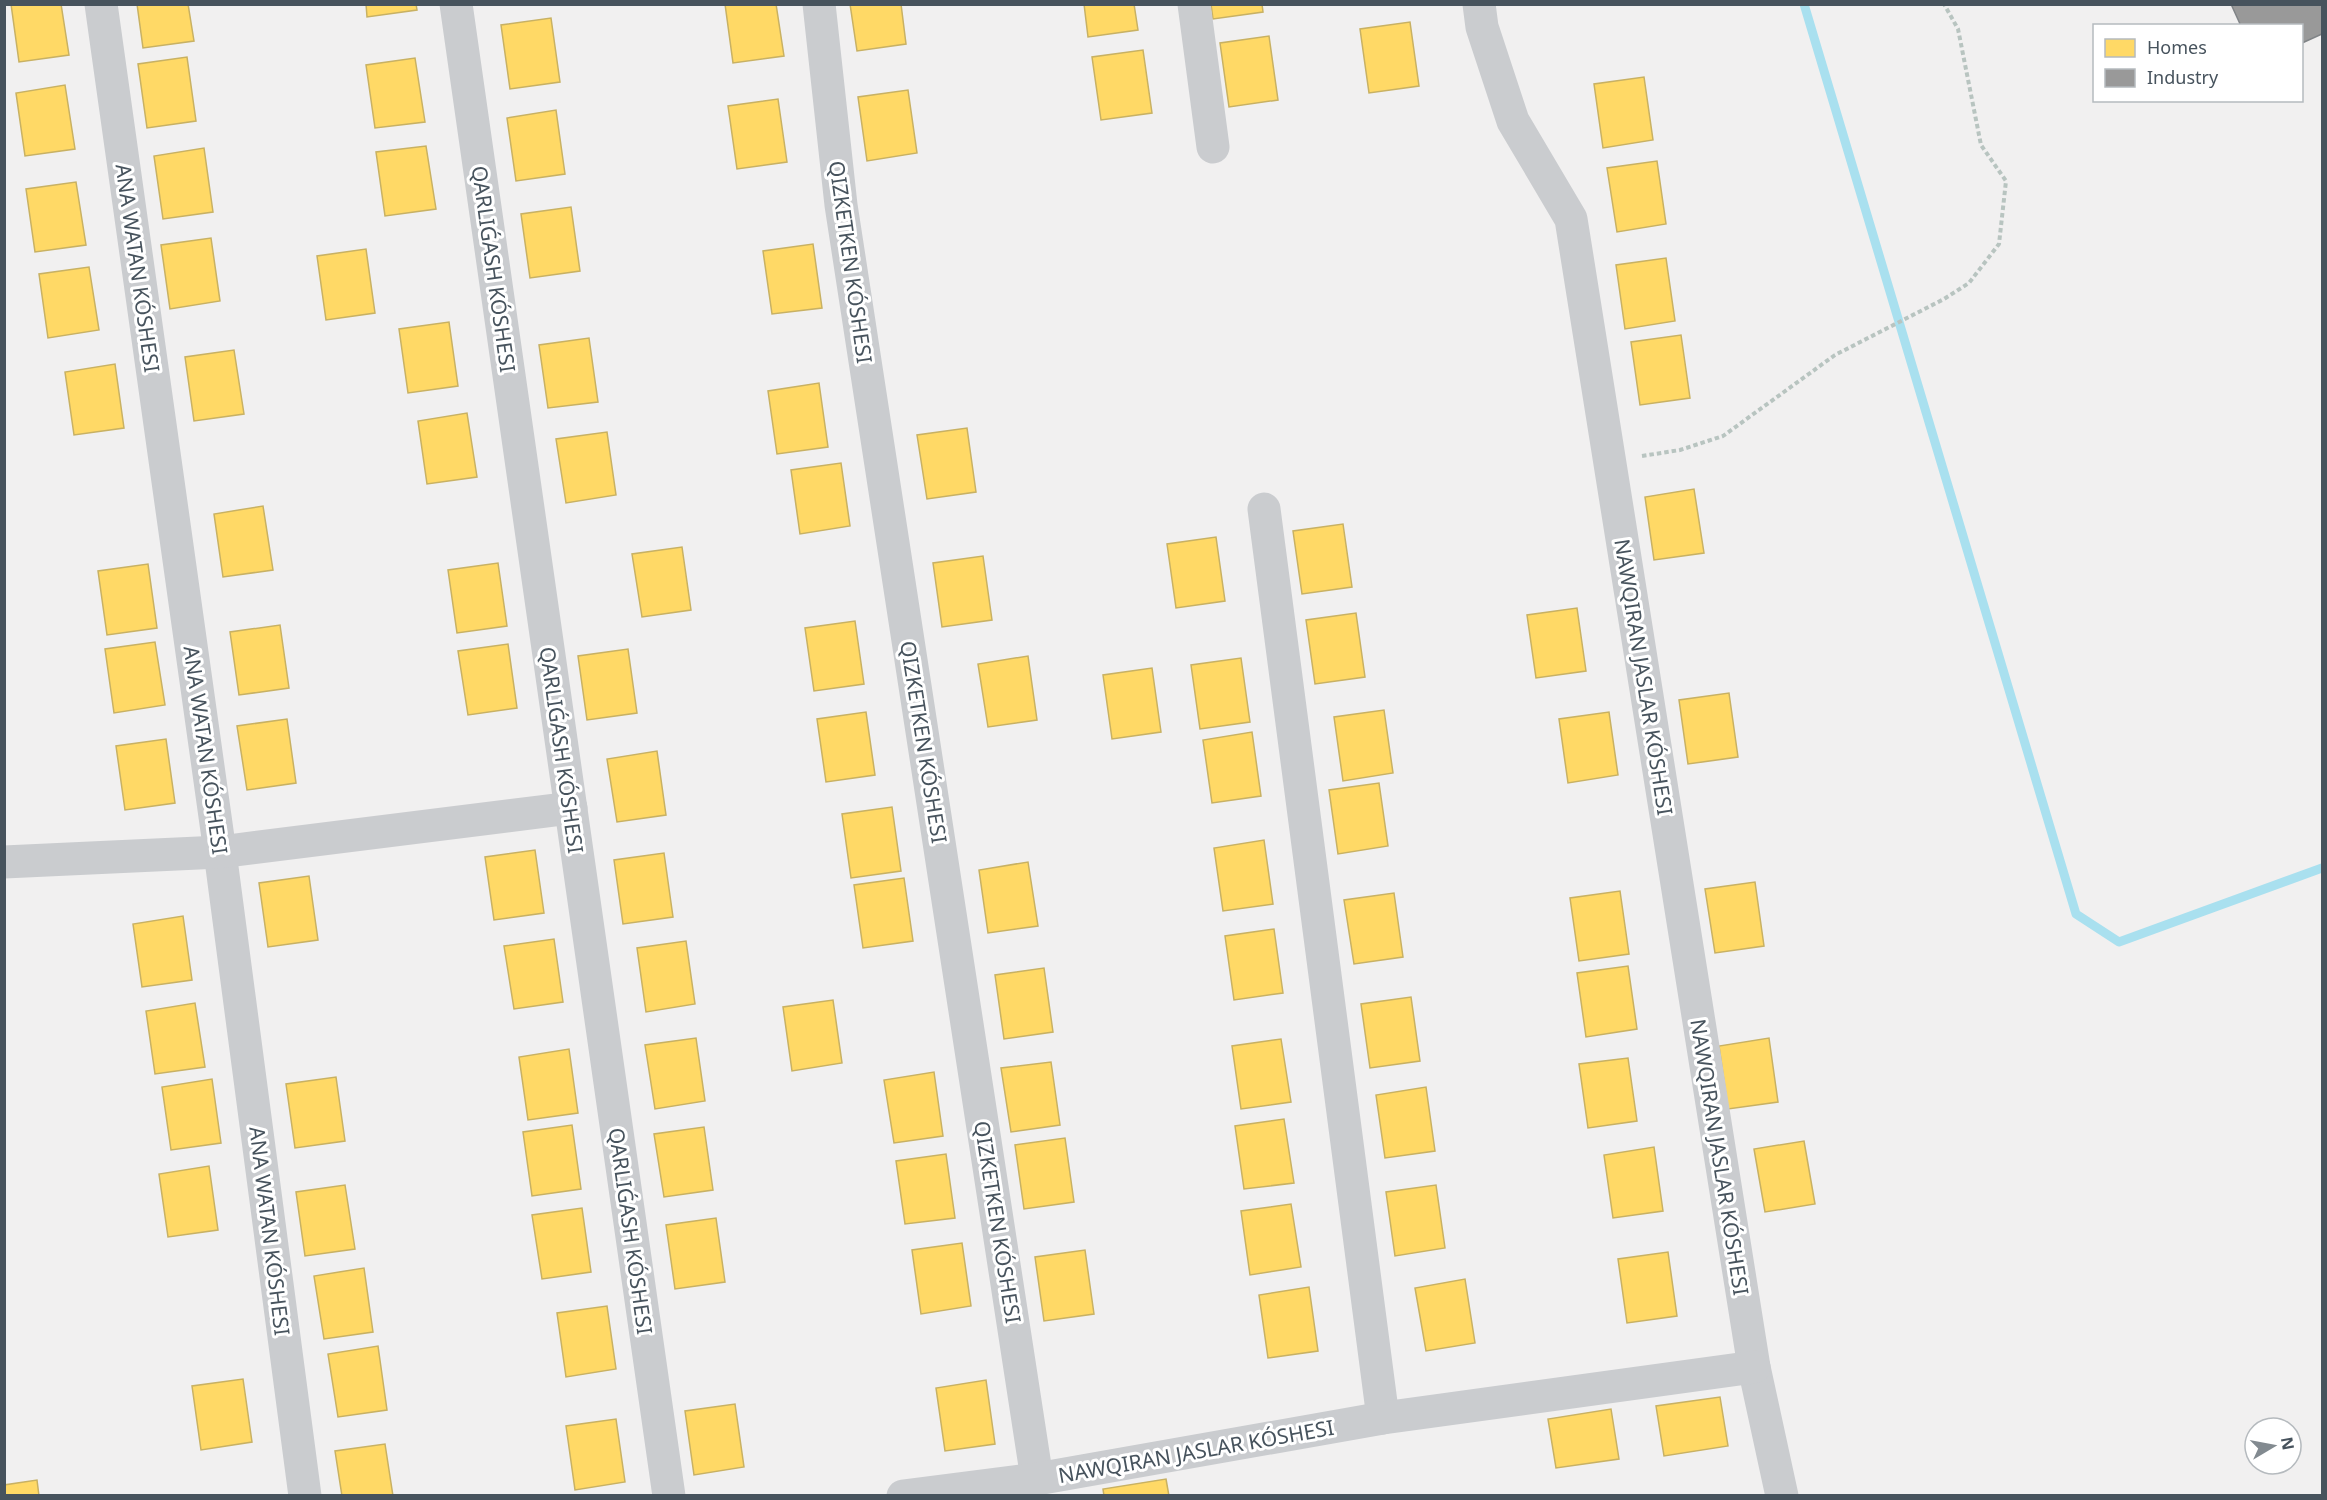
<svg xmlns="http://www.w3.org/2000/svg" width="2327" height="1500" viewBox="0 0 2327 1500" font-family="'Noto Sans',sans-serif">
  <rect width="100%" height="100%" fill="#f1f0f0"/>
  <g fill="#ffd966" stroke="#c8b163" stroke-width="1.5">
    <polygon points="11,4 61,4 69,55 19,62"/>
    <polygon points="137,4 188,4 194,41 143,48"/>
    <polygon points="366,4 416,4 417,10 367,17"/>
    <polygon points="725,4 776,4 784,56 733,63"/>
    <polygon points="850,4 901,4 906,44 857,51"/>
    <polygon points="1084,4 1134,4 1138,30 1088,37"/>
    <polygon points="1211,4 1262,4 1263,12 1213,19"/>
    <polygon points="551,18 560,82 510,89 501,25"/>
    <polygon points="1410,22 1419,86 1369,93 1360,29"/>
    <polygon points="1269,36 1278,100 1229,107 1220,43"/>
    <polygon points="1143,50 1152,113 1101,120 1092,57"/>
    <polygon points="187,57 196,121 147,128 138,64"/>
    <polygon points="415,58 425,122 375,128 366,65"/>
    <polygon points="1644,77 1653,140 1603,148 1594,84"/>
    <polygon points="65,85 75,149 25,156 16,93"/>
    <polygon points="908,90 917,153 867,161 858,97"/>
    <polygon points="778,99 787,162 737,169 728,106"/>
    <polygon points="556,110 565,174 516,181 507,118"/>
    <polygon points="426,146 436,209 385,216 376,152"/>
    <polygon points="204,148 213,212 163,219 154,156"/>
    <polygon points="1657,161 1666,224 1617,232 1607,168"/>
    <polygon points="76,182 86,245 35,252 26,189"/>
    <polygon points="571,207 580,271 530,278 521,214"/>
    <polygon points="211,238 220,301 170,309 161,245"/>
    <polygon points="813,244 822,308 772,314 763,251"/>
    <polygon points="366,249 375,313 326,320 317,256"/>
    <polygon points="1666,258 1675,321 1625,329 1616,265"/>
    <polygon points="89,267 99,330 48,338 39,274"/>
    <polygon points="449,322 458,386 408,393 399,329"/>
    <polygon points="1681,335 1690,398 1640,405 1631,342"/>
    <polygon points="589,338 598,402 548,408 539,345"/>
    <polygon points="234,350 244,414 194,421 185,357"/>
    <polygon points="115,364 124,428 74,435 65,372"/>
    <polygon points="819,383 828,447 777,454 768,391"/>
    <polygon points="467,413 477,477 427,484 418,421"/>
    <polygon points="967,428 976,492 927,499 917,435"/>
    <polygon points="607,432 616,495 566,503 556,439"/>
    <polygon points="841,463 850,526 800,534 791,470"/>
    <polygon points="1694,489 1704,553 1654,560 1645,497"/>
    <polygon points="263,506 273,570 223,577 214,514"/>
    <polygon points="1343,524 1352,587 1302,594 1293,531"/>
    <polygon points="1216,537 1225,601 1176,608 1167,544"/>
    <polygon points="682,547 691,610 642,617 632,554"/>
    <polygon points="983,556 992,620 942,627 933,563"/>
    <polygon points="498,563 507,626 457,633 448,570"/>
    <polygon points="148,564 157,628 107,635 98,571"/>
    <polygon points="1577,608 1586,671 1536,678 1527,615"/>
    <polygon points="1356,613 1365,677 1315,684 1306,620"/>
    <polygon points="855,621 864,684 814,691 805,628"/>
    <polygon points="280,625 289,688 239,695 230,632"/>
    <polygon points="155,642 165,705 114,713 105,649"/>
    <polygon points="508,644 517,708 468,715 458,651"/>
    <polygon points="628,649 637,713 587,720 578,656"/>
    <polygon points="1028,656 1037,720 988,727 978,664"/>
    <polygon points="1241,658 1250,722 1200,729 1191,665"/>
    <polygon points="1152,668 1161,732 1112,739 1103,675"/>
    <polygon points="1729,693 1738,757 1688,764 1679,700"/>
    <polygon points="1384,710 1393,773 1343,781 1334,717"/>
    <polygon points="866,712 875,775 826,782 817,719"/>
    <polygon points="1609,712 1618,775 1568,783 1559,719"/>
    <polygon points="287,719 296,783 247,790 237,726"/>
    <polygon points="1252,732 1261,796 1212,803 1203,740"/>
    <polygon points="166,739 175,803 125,810 116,746"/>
    <polygon points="657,751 666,815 617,822 607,759"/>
    <polygon points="1379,783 1388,846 1338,854 1329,790"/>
    <polygon points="892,807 901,871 851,878 842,814"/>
    <polygon points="1264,840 1273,904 1223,911 1214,848"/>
    <polygon points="535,850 544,913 494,920 485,857"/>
    <polygon points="664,853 673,917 623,924 614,860"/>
    <polygon points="1028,862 1038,926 988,933 979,870"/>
    <polygon points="309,876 318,940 268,947 259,883"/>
    <polygon points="904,878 913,941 863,948 854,885"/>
    <polygon points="1755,882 1764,946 1715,953 1705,889"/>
    <polygon points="1620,891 1629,954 1579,961 1570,898"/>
    <polygon points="1394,893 1403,957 1354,964 1344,900"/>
    <polygon points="183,916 192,980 142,987 133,924"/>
    <polygon points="1274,929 1283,993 1234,1000 1225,936"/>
    <polygon points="554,939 563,1002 514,1009 504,946"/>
    <polygon points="686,941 695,1004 646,1012 637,948"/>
    <polygon points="1628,966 1637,1029 1586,1037 1577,973"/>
    <polygon points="1044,968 1053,1032 1004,1039 995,975"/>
    <polygon points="1411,997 1420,1061 1370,1068 1361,1004"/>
    <polygon points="833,1000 842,1063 792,1071 783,1007"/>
    <polygon points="195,1003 205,1067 155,1074 146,1011"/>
    <polygon points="696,1038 705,1101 655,1109 645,1045"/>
    <polygon points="1769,1038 1778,1102 1728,1109 1719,1046"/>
    <polygon points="1281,1039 1291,1102 1241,1109 1232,1046"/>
    <polygon points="569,1049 578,1113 528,1120 519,1057"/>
    <polygon points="1628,1058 1637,1121 1588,1128 1579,1064"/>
    <polygon points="1051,1062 1060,1125 1011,1132 1001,1068"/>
    <polygon points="934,1072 943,1136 894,1143 884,1080"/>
    <polygon points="336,1077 345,1141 295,1148 286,1084"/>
    <polygon points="212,1079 221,1143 171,1150 162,1087"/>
    <polygon points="1426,1087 1435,1151 1385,1158 1376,1095"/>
    <polygon points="1284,1119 1294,1183 1244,1189 1235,1126"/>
    <polygon points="572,1125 581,1189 532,1196 523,1132"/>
    <polygon points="704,1127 713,1190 664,1197 654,1134"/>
    <polygon points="1065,1138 1074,1202 1024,1209 1015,1145"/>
    <polygon points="1804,1141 1815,1204 1765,1212 1754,1149"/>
    <polygon points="1654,1147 1663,1211 1613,1218 1604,1155"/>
    <polygon points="946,1154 955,1218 905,1224 896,1161"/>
    <polygon points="209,1166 218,1230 168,1237 159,1174"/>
    <polygon points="345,1185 355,1249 305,1256 296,1192"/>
    <polygon points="1436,1185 1445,1248 1395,1256 1386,1192"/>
    <polygon points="1291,1204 1301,1267 1250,1275 1241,1211"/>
    <polygon points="582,1208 591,1272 542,1279 532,1215"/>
    <polygon points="716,1218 725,1282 675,1289 666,1225"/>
    <polygon points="962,1243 971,1306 921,1314 912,1250"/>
    <polygon points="1085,1250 1094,1314 1044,1321 1035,1257"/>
    <polygon points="1668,1252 1677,1316 1627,1323 1618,1259"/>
    <polygon points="364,1268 373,1332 324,1339 314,1276"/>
    <polygon points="1465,1279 1475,1343 1426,1351 1415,1288"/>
    <polygon points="1309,1287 1318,1351 1268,1358 1259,1295"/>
    <polygon points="607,1306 616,1369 566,1377 557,1313"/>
    <polygon points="378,1346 387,1410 338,1417 328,1354"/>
    <polygon points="243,1379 252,1442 201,1450 192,1386"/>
    <polygon points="986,1380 995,1444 945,1451 936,1388"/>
    <polygon points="1720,1397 1728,1446 1664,1456 1656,1406"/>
    <polygon points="735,1404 744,1467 694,1475 685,1411"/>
    <polygon points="1611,1409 1619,1459 1556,1468 1548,1419"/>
    <polygon points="616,1419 625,1482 575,1490 566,1426"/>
    <polygon points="385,1444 393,1496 342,1496 335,1451"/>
    <polygon points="1166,1479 1169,1496 1104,1496 1103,1489"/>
    <polygon points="37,1480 39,1496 4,1496 4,1485"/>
  </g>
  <polygon fill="#999" stroke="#808487" stroke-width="1.5" points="2231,4 2322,4 2322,34 2302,43 2302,26 2241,26"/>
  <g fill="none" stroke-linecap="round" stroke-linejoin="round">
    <polyline stroke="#a9e0ef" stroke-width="9" points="1804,4 2076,914 2119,942 2322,868"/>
    <polyline stroke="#b8c4c0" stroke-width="4" stroke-dasharray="4.5 3" stroke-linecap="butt" points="1642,456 1680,450 1723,436 1835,355 1944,299 1969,283 1999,244 2006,181 1981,145 1958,29 1944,4"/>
    <g stroke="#cacccf" stroke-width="33">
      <polyline points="101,4 220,852 305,1496"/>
      <polyline points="456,4 669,1496"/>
      <polyline points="819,4 841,205 1037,1479"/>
      <polyline points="1194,4 1213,147"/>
      <polyline points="1479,4 1482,27 1513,121 1571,219 1754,1367 1782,1496"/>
      <polyline points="1264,509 1383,1418"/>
      <polyline points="4,862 220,852 571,808"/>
      <polyline points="903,1496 1037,1479 1383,1418 1754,1367"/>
    </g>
  </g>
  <g text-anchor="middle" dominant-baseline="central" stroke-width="6" stroke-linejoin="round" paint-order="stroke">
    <g font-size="21" fill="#47535d" stroke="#fff">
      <text transform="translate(851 262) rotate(82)">QIZKETKEN KÓSHESI</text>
      <text transform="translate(138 268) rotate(82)">ANA WATAN KÓSHESI</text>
      <text transform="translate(494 269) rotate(82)">QARLIǴASH KÓSHESI</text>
      <text transform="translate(1644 677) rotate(81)">NAWQIRAN JASLAR KÓSHESI</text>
      <text transform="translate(924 742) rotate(81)">QIZKETKEN KÓSHESI</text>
      <text transform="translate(206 750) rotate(82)">ANA WATAN KÓSHESI</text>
      <text transform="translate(562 750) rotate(82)">QARLIǴASH KÓSHESI</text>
      <text transform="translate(1720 1157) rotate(81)">NAWQIRAN JASLAR KÓSHESI</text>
      <text transform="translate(998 1222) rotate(81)">QIZKETKEN KÓSHESI</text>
      <text transform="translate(270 1231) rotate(83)">ANA WATAN KÓSHESI</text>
      <text transform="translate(631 1231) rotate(82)">QARLIǴASH KÓSHESI</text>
      <text transform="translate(1196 1451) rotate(-10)">NAWQIRAN JASLAR KÓSHESI</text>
    </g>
  </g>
  <rect width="2327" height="1500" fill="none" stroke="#47535d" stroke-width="12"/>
  <rect x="2093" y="24" width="210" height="78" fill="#ffffff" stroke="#b5babe" stroke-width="1.5"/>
  <rect x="2105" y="39" width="30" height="18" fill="#ffd966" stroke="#b5babe" stroke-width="1.5"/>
  <text x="2147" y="54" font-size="18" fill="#47535d">Homes</text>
  <rect x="2105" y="69" width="30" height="18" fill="#999999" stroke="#b5babe" stroke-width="1.5"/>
  <text x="2147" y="84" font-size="18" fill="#47535d">Industry</text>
  <g transform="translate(2273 1446) rotate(80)"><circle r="28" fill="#ffffff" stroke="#b5babe" stroke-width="1.5"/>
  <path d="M0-4.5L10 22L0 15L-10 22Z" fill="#828a90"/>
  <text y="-9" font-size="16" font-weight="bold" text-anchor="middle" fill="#47535d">N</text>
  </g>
</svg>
